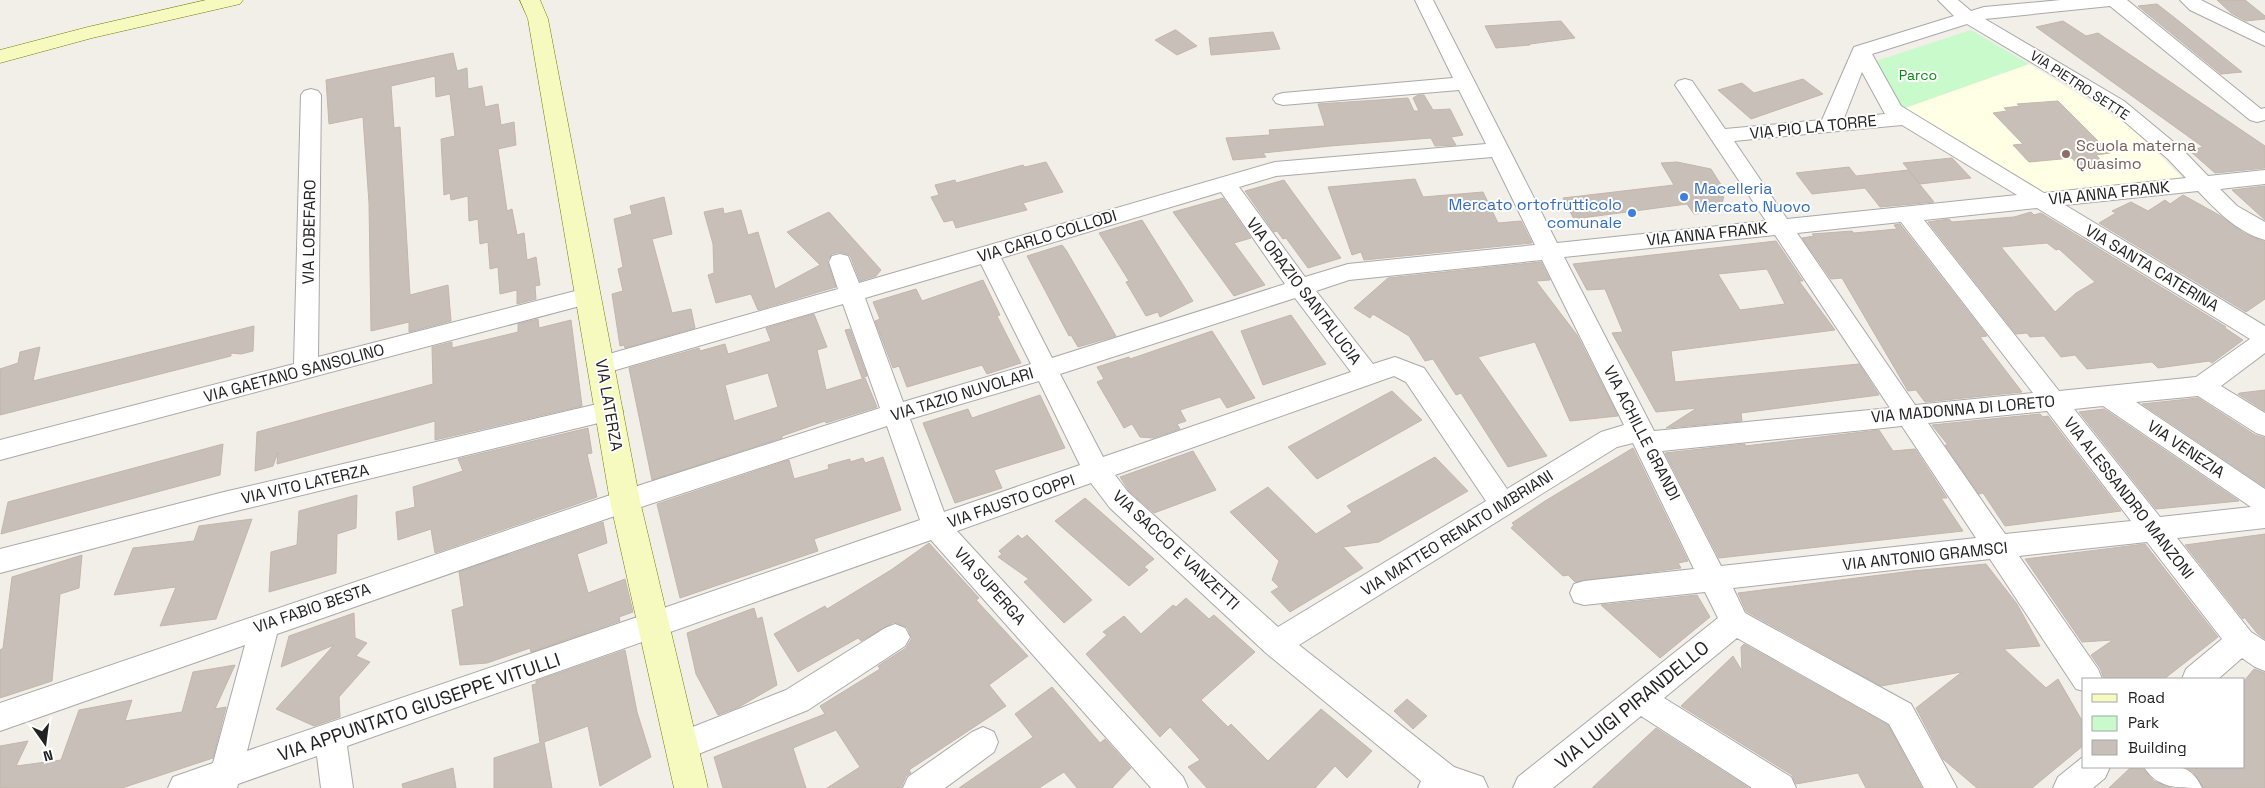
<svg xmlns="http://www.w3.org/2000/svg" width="2265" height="788" viewBox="0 0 2265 788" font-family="'Space Grotesk',sans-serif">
  <rect width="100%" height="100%" fill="#f2efe9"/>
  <polygon fill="#ffffe5" points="2029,64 2132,127 2185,181 2040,195 1902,109"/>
  <polygon fill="#c8facc" points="1971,30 2029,64 1902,109 1876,61"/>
  <g fill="#c7bfb8" stroke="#c4b6ab" fill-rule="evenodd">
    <polygon points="2217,0 2245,0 2265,16 2265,19 2246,21 2231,13"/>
    <polygon points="2157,4 2175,18 2242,72 2221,74 2138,6"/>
    <polygon points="1561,21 1575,38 1530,44 1530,45 1496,48 1485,26"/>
    <polygon points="2063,21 2086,36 2098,33 2265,146 2265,168 2215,173 2190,151 2203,147 2036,27"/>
    <polygon points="1175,30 1176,30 1197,46 1177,55 1155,40"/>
    <polygon points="1273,32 1280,49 1211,55 1209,38"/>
    <polygon points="453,53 457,71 467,68 468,89 482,86 485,107 498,104 501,125 514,122 516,145 498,149 507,211 512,209 517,235 524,233 527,260 536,257 540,285 535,286 536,299 517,304 517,290 500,294 498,267 490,269 488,242 480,244 478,219 469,221 468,196 451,200 450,193 444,195 441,139 455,136 450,94 436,97 435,76 391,86 394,128 400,127 410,295 448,285 451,321 409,332 409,322 371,331 369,203 363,117 329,124 326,80"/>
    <polygon points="1803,79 1823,94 1751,119 1718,90 1742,83 1754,93"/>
    <polygon points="1418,95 1424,95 1433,110 1450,109 1463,135 1451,137 1456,145 1435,146 1431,138 1330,146 1263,153 1266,157 1233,160 1226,138 1270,135 1269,130 1325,126 1318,104 1408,98 1414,111 1419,111 1413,98"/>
    <polygon points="2058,101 2110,153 2096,155 2107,167 2082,169 2072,158 2029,162 2013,145 2023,144 1993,113 2007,111 2004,108 2020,106 2017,104"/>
    <polygon points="1952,158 1971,178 1920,184 1903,163"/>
    <polygon points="1046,162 1063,192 1023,203 1027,210 956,228 953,220 944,222 931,197 939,195 935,185 955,180 956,183 1023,165 1025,167"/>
    <polygon points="1677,162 1711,169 1725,191 1722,204 1710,213 1694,214 1687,204 1574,219 1563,198 1674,185 1661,163"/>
    <polygon points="1849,167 1856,176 1908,170 1934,202 1880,207 1865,188 1812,194 1796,173"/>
    <polygon points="1415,179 1423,197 1483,192 1498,223 1521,221 1532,243 1364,260 1361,252 1352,255 1328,187"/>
    <polygon points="1284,180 1291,190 1341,258 1308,268 1286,238 1283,239 1277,231 1274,232 1245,191"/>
    <polygon points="2265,186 2265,220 2232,190"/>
    <polygon points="2183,195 2219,215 2244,233 2265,242 2265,299 2246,312 2099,223 2116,213 2112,211 2131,202 2148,211 2165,200 2170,204"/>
    <polygon points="664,197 672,234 652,239 672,313 691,309 695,328 625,348 624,345 620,346 612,294 623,291 618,269 623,267 614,219 632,214 630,206"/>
    <polygon points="1223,198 1251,238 1234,243 1265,285 1234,296 1173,212"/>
    <polygon points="723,208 724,214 741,210 748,235 758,232 775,289 820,265 787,232 829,212 881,270 876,276 860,281 850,255 840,252 832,254 827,261 836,287 758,310 751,294 716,303 708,275 714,273 713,244 704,212"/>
    <path d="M2031 212 2034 215 2041 213 2226 327 2225 328 2243 340 2212 363 2209 361 2158 368 2152 362 2087 369 2075 355 2061 357 2044 336 2030 337 2027 333 2016 334 1928 222 1949 219 1952 222 2014 217ZM2047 243 2056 250 2059 249 2095 282 2076 293 2055 312 2001 247Z"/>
    <polygon points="1142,220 1193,301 1160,317 1158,312 1146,316 1126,282 1129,281 1099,233"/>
    <polygon points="1900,224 1987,336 1980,337 2022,392 1925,402 1916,390 1908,391 1842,278 1831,279 1802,238 1814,236 1812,234 1852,231 1854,233 1897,229 1894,225"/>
    <path d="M1776 241 1803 281H1799L1835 330 1671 351 1675 382 1859 364 1879 395 1741 413 1742 421 1666 428 1697 408 1656 412 1612 333 1623 332 1605 289 1587 290 1573 264ZM1767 269 1785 304 1740 310 1718 274Z"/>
    <polygon points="1062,245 1066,250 1116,336 1078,347 1071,335 1069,336 1027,256"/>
    <polygon points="1541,262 1550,280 1536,281 1577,335 1618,416 1570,421 1535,342 1478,357 1547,456 1508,467 1461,393 1456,395 1433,359 1425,361 1409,336 1373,314 1370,318 1354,308 1388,278"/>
    <polygon points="983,280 1000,315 997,316 1021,363 987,374 982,365 907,387 899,366 893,368 875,321 880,319 873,302 916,289 922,301"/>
    <path d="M814 314 827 347 817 350 826 390 865 378 877 407 826 423 825 421 782 436V438L652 480 629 368 699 348 700 351 725 344 728 354 771 341 766 328ZM768 373 778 407 734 421 725 385Z"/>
    <polygon points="1291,315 1326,364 1263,385 1241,331"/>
    <polygon points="538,319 539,328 571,320 582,406 435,440 435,421 277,464 278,452 273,466 255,471 257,432 433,384 432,347 452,342 452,348 518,332 518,324"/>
    <polygon points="254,326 253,351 241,354 231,353 231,356 0,415 0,369 18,363 20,352 40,347 33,381"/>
    <polygon points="850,329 867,376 862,378 845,330"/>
    <polygon points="1212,331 1255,398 1227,408 1220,397 1180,410 1186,421 1177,424 1180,429 1153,438 1140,437 1132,424 1124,428 1097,382 1104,379 1097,367 1129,357 1130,359"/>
    <polygon points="2265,390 2265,411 2238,394 2240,393"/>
    <polygon points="1392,391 1422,420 1317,479 1288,447"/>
    <polygon points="1040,395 1065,448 994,470 1002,488 955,503 923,423 968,409 972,418"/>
    <polygon points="2198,398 2255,435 2265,438 2265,487 2142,404"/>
    <polygon points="2104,409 2239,501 2156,509 2079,412"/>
    <polygon points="2040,414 2043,417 2048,416 2121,511 2005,526 1983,493 1979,494 1945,445 1948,445 1932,425"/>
    <polygon points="588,428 592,453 587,454 597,497 435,553 431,529 398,540 396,512 415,507 413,487 463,471 458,459"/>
    <polygon points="1879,430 1893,451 1915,449 1947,498 1941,498 1963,531 1719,558 1665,453 1745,444 1745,446"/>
    <polygon points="223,444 220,475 1,534 8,502"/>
    <polygon points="1633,448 1688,561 1678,563 1681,568 1575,582 1568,575 1563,576 1511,528 1514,525 1512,523 1545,501"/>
    <polygon points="1193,451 1216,490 1154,513 1129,491 1120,477"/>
    <polygon points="883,457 901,510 814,539 818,551 680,598 657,504 789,460 794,479 829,469 828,465 850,459 850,462 863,458 865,463"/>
    <polygon points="1435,457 1468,491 1379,542 1343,547 1363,568 1290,612 1271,592 1279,587 1272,580 1279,561 1230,512 1268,487 1316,534 1352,512 1347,506"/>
    <polygon points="357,495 356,528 337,534 336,573 269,592 271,552 297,545 299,511"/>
    <polygon points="1085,498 1154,559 1144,567 1148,570 1129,586 1055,521"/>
    <polygon points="252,519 216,619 160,626 176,587 114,595 133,548 194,541 199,526"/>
    <polygon points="603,522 607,543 577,554 588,593 625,579 633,612 619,617 620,621 531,652 530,648 487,663 460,665 452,610 464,606 459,572"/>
    <polygon points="2265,534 2265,639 2257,633 2244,617 2243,619 2185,545"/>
    <polygon points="1018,535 1022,539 1027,535 1092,600 1064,623 1024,582 1029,579 998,557 1002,554 999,551"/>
    <polygon points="929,543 979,598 976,600 1028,656 989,685 1006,706 909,770 911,773 906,776 901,788 827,788 860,767 836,730 793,748 806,788 723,788 714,757 825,714 820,706 880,669 878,666 906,648 912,638 907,627 894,622 861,641 858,638 798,672 774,634 825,606 827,609 891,570"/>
    <polygon points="2145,544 2218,637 2164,679 2104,679 2100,668 2091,655 2113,640 2082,642 2025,559"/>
    <polygon points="82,555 79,588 60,594 52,681 0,698 0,650 3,648 12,577"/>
    <polygon points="1986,564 2017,604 2040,646 2004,649 2046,688 2058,679 2084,724 2084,745 2032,788 1977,788 1943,759 1916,708 1962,672 1881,686 1751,614 1746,611 1738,593 1912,571"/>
    <polygon points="1697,595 1710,617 1660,658 1601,605"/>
    <polygon points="1186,598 1209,619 1214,615 1255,652 1201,700 1228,727 1231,724 1268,761 1321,709 1372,751 1347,778 1335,766 1315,788 1207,788 1188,767 1200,760 1170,727 1160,737 1086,654 1107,635 1103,632 1124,616 1141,634 1173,605 1176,607"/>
    <polygon points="754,608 757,619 762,617 777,685 739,707 718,715 696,674 687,633"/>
    <polygon points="354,613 355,638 367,643 356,656 370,662 339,697 340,717 314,726 276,709 334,645 281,667 289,636"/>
    <polygon points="1744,644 1888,725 1922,788 1866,788 1858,773 1796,784 1792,775 1681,706 1733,656 1742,671 1741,647"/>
    <polygon points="625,650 637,712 651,757 600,786 588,726 544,742 552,788 494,788 494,758 540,743 532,685 536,684 536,681"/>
    <polygon points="235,665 215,709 226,707 213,758 122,788 0,788 0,746 28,741 16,766 61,760 79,710 132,700 125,721 182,712 193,672"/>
    <polygon points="2254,669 2265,673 2265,788 2204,788 2193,772 2185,767 2244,767 2244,681"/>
    <polygon points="1052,687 1100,743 1105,739 1131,768 1112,788 1077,788 1064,772 1039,788 959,788 1033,737 1015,714"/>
    <polygon points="1407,699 1427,716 1413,729 1394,711"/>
    <polygon points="1656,728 1749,788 1592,788"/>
    <polygon points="2131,767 2142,767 2154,781 2172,788 2109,788"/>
    <polygon points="453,768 456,788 403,788 402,784"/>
  </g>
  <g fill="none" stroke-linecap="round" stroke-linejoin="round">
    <defs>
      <g id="street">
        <path d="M1415 0H1433L1557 243 1766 221 1675 85 1678 81 1685 79 1692 81 1725 129 1822 120 1854 47 1954 16 1938 0H1958L1971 11 1984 7 2061 0H2127L2261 109 2265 108V120L2257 122 2250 120 2110 6 1985 19 2124 101 2182 149 2208 176 2265 170V184L2220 189 2237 206 2265 222V240C2237 232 2217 211 2198 191L2065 205 2265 326V353L2221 386 2265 413V436L2256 433 2198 396 2136 402 2265 489V528L2177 538 2251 632 2265 641V671L2255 667 2242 658 2218 679H2182L2186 669 2222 639 2147 542 2019 556 2098 669 2102 679H2084V691L2076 689 1990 559 1733 588 1745 613 1911 704 1957 788H1924L1889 724 1737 638 1664 698 1791 777 1796 788H1752L1641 716 1553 788H1513L1518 777 1718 618 1705 592 1584 605 1574 602 1570 593 1574 584 1584 581 1694 569 1633 443 1617 447 1299 645 1454 767 1483 777 1488 788H1418L1421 781 1266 653 1110 508 1091 483 957 531 1183 777 1188 788H1151L931 540 347 746 353 788H321L317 756 238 784 237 788H168L173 777 213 763 245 645 0 731V703L625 490 880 408 843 304 602 374 593 372 590 365 593 358 602 356 838 289 829 262 832 256 840 254 848 256 859 283 1275 162 1486 144 1459 90 1283 105 1276 103 1273 99 1276 95 1283 93 1453 78ZM1967 24 2110 109 2168 159 2186 178 2044 193 1901 106 1872 54ZM1862 72 1885 114 1844 118ZM1902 125 2017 195 1787 219 1734 141ZM1492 157 1535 245 1348 264 1305 277 1239 187 1276 176ZM1221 192 1285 284 1052 358 1001 258ZM2037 208 2250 339 2196 377 2059 391 1924 220ZM1901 222 2033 393 1915 405 1797 233ZM1775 235 1890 408 1654 431 1564 257ZM1542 260 1624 425 1601 432 1507 489 1424 368 1395 357 1373 364 1316 291 1349 280ZM981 264 1031 364 903 402 865 298ZM1295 298 1351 372 1103 457 1060 374ZM1394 376 1406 382 1486 501 1278 627 1128 492 1115 475ZM1039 381 1080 465 944 512 910 419ZM2103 406 2251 507 2160 517 2074 409ZM2047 411 2131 521 2005 534 1928 423ZM887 426 920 520 247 751 277 634 629 511ZM1902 426 1976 538 1721 566 1662 451Z"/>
        <polygon points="2180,0 2201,0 2265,33 2265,46 2190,10"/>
        <polygon points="311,89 318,91 321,95 318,357 587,288 595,290 599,296 595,302 0,460 0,440 294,364 301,95 304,91"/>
        <polygon points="610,401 619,404 623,411 619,418 224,514 0,573 0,549 224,492"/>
        <polygon points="895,624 905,628 910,637 905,646 808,710 681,761 670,756 666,746 670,736 786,690 885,628"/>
        <polygon points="983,727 994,732 998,742 994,752 945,788 903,788 908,777 972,732"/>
        <polygon points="2084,756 2084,767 2110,767 2105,778 2093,788 2053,788 2058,777"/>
        <path d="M2144 767C2170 765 2190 761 2202 788 2176 788 2157 788 2144 767Z"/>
      </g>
      <g id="secondary">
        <polygon points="206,0 243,0 240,4 92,38 0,63 0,50 88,27"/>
        <polygon points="520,0 540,0 548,19 640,501 708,788 674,788 610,501 528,19"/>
      </g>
    </defs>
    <use href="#street" stroke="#a9a9a9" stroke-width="2"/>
    <use href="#secondary" stroke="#707d05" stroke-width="1"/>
    <use href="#street" fill="#fff" fill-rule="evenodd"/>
    <use href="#secondary" fill="#f7fabf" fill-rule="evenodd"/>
  </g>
  <circle fill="#8d6e63" stroke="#fff" stroke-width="2" cx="2066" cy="154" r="5"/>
  <g fill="#3f7fe0" stroke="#fff" stroke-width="2">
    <circle cx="1684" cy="197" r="5"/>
    <circle cx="1632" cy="213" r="5"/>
  </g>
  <g text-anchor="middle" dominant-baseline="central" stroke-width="4" stroke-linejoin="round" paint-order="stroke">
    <g font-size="14" fill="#0c8416" stroke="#fff">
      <text x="1918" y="75">Parco</text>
    </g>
    <g font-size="14" fill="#222" stroke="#fff">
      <text transform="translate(2080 85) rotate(33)">VIA PIETRO SETTE</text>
    </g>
    <g font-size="16" fill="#222" stroke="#fff">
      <text transform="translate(1813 127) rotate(-6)">VIA PIO LA TORRE</text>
      <text transform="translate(2109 193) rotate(-6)">VIA ANNA FRANK</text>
      <text transform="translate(309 232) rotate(-89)">VIA LOBEFARO</text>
      <text transform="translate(1707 234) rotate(-6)">VIA ANNA FRANK</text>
      <text transform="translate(1047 236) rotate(-17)">VIA CARLO COLLODI</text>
      <text transform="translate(2152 268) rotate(31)">VIA SANTA CATERINA</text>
      <text transform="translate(1304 291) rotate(53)">VIA ORAZIO SANTALUCIA</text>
      <text transform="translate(294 373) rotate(-15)">VIA GAETANO SANSOLINO</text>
      <text transform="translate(962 394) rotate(-17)">VIA TAZIO NUVOLARI</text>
      <text transform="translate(609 405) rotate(80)">VIA LATERZA</text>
      <text transform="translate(1963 409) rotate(-5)">VIA MADONNA DI LORETO</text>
      <text transform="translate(1642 433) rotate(63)">VIA ACHILLE GRANDI</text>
      <text transform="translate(2186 449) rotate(34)">VIA VENEZIA</text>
      <text transform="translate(305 484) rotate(-13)">VIA VITO LATERZA</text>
      <text transform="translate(2129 498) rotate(52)">VIA ALESSANDRO MANZONI</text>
      <text transform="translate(1011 501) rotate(-19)">VIA FAUSTO COPPI</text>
      <text transform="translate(1457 533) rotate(-32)">VIA MATTEO RENATO IMBRIANI</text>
      <text transform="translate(1176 550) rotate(43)">VIA SACCO E VANZETTI</text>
      <text transform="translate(1925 556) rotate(-6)">VIA ANTONIO GRAMSCI</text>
      <text transform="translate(990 586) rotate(48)">VIA SUPERGA</text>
      <text transform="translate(312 608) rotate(-19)">VIA FABIO BESTA</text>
    </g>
    <g font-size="16" fill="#785e54" stroke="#fff" text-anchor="start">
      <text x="2076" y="145">Scuola materna<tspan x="2076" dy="18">Quasimo</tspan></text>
    </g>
    <g font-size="16" fill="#366cbe" stroke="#fff" text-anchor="start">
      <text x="1694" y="188">Macelleria<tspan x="1694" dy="18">Mercato Nuovo</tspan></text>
      <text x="1622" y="204" text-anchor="end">Mercato ortofrutticolo<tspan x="1622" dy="18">comunale</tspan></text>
    </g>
    <g font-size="19" fill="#222" stroke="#fff">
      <text transform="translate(1632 705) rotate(-39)">VIA LUIGI PIRANDELLO</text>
      <text transform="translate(419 707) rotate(-19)">VIA APPUNTATO GIUSEPPE VITULLI</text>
    </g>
  </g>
  <rect x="2082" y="678" width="162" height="90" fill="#ffffff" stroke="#a7a7a7"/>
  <rect x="2092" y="694" width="25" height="8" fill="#f7fabf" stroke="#a7a7a7"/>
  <text x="2128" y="703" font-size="15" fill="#222222">Road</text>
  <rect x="2092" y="716" width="25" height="15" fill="#c8facc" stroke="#a7a7a7"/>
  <text x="2128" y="728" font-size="15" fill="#222222">Park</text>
  <rect x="2092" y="740" width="25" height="15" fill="#c7bfb8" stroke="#a7a7a7"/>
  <text x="2128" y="753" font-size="15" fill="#222222">Building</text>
  <g transform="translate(45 743) rotate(166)" stroke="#ffffff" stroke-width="4" paint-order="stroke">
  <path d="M0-4L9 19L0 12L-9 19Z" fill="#222222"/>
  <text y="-8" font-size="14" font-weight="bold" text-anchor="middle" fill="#222222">N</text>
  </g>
</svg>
